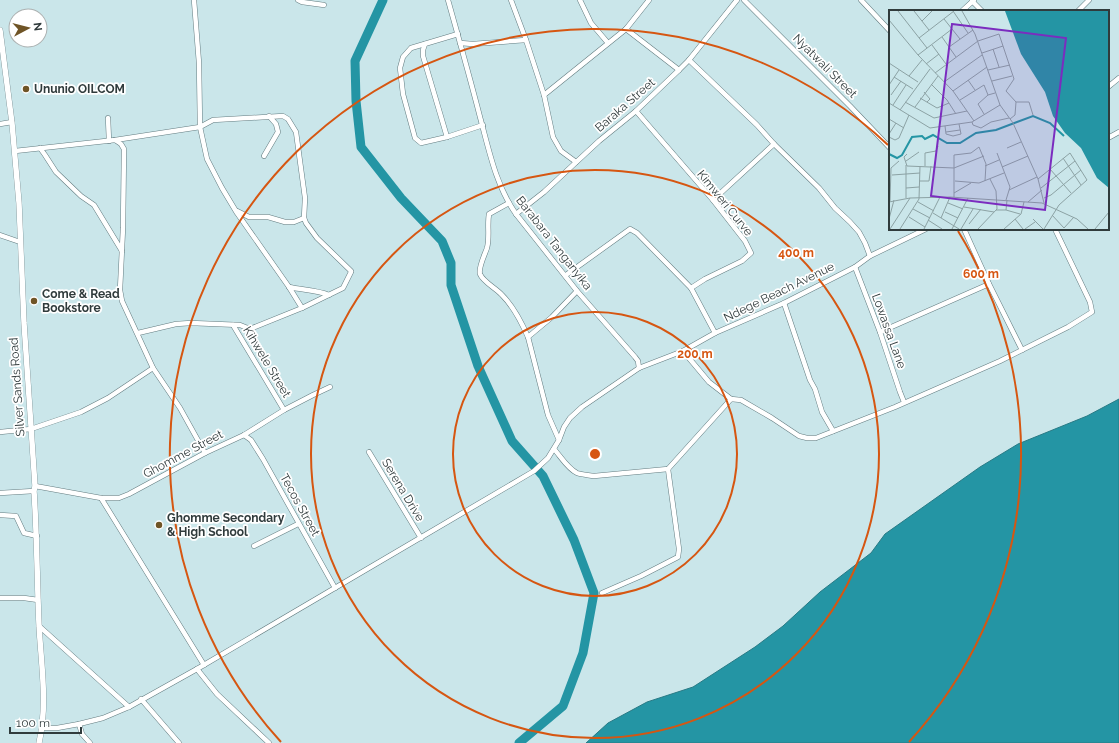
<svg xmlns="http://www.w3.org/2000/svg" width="1119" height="743" viewBox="0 0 1119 743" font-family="Raleway,sans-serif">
  <rect width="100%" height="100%" fill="#cae6ea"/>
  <polygon fill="#2495a4" stroke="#287a85" points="1119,399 1119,743 586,743 608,723 647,702 693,687 755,647 783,626 820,592 871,553 885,534 980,467 1018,444 1087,416"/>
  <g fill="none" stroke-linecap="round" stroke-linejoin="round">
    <polyline stroke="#2495a4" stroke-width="9" points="383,0 355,61 356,101 361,147 401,198 442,241 451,263 451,285 478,366 512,441 543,476 574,540 594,593 583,653 563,706 519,743"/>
    <defs>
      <g id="minor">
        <polyline points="194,0 199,63 200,127 207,159 222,188 237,213 289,287 302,308"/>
        <polyline points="298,0 302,2 324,5"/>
        <path d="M448 0C459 39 470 78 480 117 489 150 496 186 516 214L577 291 635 357 638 361 639 368"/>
        <polyline points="511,0 526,40 544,95 553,137 561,151 576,162"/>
        <polyline points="580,0 591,23 608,43"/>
        <polyline points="744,0 850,106 890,148"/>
        <polyline points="861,0 890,31"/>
        <polyline points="972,1 982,11"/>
        <polyline points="962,11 974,0"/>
        <polyline points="1078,11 1089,0"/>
        <polyline points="626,29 679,70"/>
        <polyline points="458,34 411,48 403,57 400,68 403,94 415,138 421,143 447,137 483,125"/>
        <polyline points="460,43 473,44 526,40"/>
        <polyline points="425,44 423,50 423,56 447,137"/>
        <polyline points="689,60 757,125 774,144 819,188 835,208 850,222 859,232 865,243 870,256"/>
        <polyline points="1108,87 1119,78"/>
        <polyline points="544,95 626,29 649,0"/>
        <polyline points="636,111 713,200 745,241 751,253 742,261 705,279 691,288 715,333"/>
        <polyline points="108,118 109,141"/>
        <polyline points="0,124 12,122"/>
        <polyline points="1108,138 1119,132"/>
        <polyline points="115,140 121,144 124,149 123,228 120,290 122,301 153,368 180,408 205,453"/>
        <polyline points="40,148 45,155 56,172 81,196 94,205 122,251"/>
        <polyline points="15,151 115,140 200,127 213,120 283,116 288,119 296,132 305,198 304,218 306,223 317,238 351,271"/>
        <polyline points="264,156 278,132 276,124 269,116"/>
        <polyline points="713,200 774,144"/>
        <path d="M509 203 489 214C487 225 490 237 487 248 485 254 478 268 480 274 483 282 496 288 502 295 514 307 521 321 528 337L548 415 559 440"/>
        <polyline points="237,211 249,217 268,217 285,222 294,222 304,218"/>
        <polyline points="516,214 544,192 599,141 636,111 679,70 689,60 737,0"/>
        <polyline points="964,229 989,284 1022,350"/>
        <polyline points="0,235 20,242"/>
        <polyline points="855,267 880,332 900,392 904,402"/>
        <polyline points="566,275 630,229 637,233 691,288"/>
        <path d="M289 287C303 290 317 290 329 295"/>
        <polyline points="784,303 810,380 815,389 822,412 833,431"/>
        <polyline points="233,325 284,410"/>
        <polyline points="880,332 989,284"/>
        <polyline points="138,333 176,324 191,323 240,325 250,329 302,308 343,288 351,272"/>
        <polyline points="528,337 552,317 577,291"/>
        <polyline points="683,351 709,382 731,399"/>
        <polyline points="0,432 31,429 81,412 108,398 153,368"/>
        <polyline points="244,435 251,440 263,459 335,588"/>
        <path d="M554 449C561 457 568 469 577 473 582 475 589 475 594 476L668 469 731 399 741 400 772 418 799 436 807 438H816L895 407 1000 361 1068 327 1092 312 1090 302 1055 229"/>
        <polyline points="369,452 421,538"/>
        <polyline points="35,486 101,498 119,498 129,494 205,453 244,435 284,410 313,395 330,387"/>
        <polyline points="0,493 34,491"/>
        <polyline points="101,498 204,665"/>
        <polyline points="0,515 16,516 24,533 37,536"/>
        <polyline points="254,546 298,524"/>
        <polyline points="602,593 641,576 678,557 679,549 668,469"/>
        <polyline points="0,598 24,598 38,600"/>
        <polyline points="39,626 129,707"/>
        <polyline points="197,669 217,694 269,743"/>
        <polyline points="141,699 179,743"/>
        <polyline points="79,724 82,734 90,743"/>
        <polyline points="43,728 57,728 79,724 103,718 129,707 197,669 534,471 548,458 559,440 564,427 570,418 582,407 639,368 683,351 715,333 784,303 855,267 870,256 926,229"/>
      </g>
      <path id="tertiary" d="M0 30 12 123 19 203 24 323 35 486 34 491C37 536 37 580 39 625 41 664 48 704 39 743"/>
    </defs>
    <use href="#minor" stroke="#637c80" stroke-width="5.5"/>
    <use href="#tertiary" stroke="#637c80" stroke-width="6"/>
    <use href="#minor" stroke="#fff" stroke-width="4.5"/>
    <use href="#tertiary" stroke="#fff" stroke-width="5.5"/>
  </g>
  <g fill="none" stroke="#d65611" stroke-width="2">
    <circle cx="595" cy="454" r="142"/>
    <circle cx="595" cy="454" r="284"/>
    <path d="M281 742A426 426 0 0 1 888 145M958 231A426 426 0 0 1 909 742"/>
  </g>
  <g fill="#6f5426" stroke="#fff" stroke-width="1.5">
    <circle cx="26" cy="89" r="4"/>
    <circle cx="34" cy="301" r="4"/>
    <circle cx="159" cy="525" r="4"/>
  </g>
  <g text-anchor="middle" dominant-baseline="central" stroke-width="3.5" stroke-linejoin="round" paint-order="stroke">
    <g font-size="12" fill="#303b3c" stroke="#fff">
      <text transform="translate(825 66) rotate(45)">Nyatwali Street</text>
      <text transform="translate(625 105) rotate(-41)">Baraka Street</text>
      <text transform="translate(725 203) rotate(51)">Kimweri Curve</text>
      <text transform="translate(554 243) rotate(52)">Barabara Tanganyika</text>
      <text transform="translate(779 292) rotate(-26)">Ndege Beach Avenue</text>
      <text transform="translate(889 331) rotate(70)">Lowassa Lane</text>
      <text transform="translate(267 362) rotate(59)">Kihwele Street</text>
      <text transform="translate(17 387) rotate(-94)">Silver Sands Road</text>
      <text transform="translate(183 454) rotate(-28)">Ghomme Street</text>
      <text transform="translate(403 490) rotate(59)">Serena Drive</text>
      <text transform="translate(300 505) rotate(61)">Tecos Street</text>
    </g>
    <g font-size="12" font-weight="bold" fill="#303b3c" stroke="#fff" text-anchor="start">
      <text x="34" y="89">Ununio OILCOM</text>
      <text x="42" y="294">Come &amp; Read<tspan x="42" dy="14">Bookstore</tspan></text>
      <text x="167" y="518">Ghomme Secondary<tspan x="167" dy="14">&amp; High School</tspan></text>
    </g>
  </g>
  <g transform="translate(889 10)">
    <rect width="220" height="220" fill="#cae6ea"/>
    <path d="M116 1H220V178L208 168 192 138 176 123 164 106 156 82 132 44Z" fill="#2495a4"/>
    <path fill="none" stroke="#2495a4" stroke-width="2" d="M0 144 8 148 13 145 23 127 33 126 36 129 44 125 58 133H71L87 123 107 120 144 106 161 113 175 126"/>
    <path fill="none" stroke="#8ca2a4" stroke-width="1" d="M9 1 38 38M25 1 40 20M64 1 79 23M73 1 86 24 111 95 124 113 149 169 155 193M55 9 71 29M0 10 29 45 64 81 85 111M33 11 43 1M53 27 67 47M30 28 65 1M43 35 57 54M60 37 84 20M104 39 110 57M93 43 114 36M29 45 63 19M0 53 29 72M37 54 50 44M99 60 121 55M46 63 89 31 110 24 125 69 117 81 127 92 126 105 121 109M20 66 33 50M5 67 24 79M79 70 86 80M103 71 123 66M55 72 93 45M42 74 58 90 67 104M0 75 10 60M64 81 98 57M35 82 41 89 38 92M2 85 12 71M31 88 48 98 60 93M71 90 95 75 99 85 106 83M16 92 45 108 78 101M127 92H140L144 105M0 93 41 118 83 112 111 95M4 95 17 75M26 97 49 66M11 100 41 59M95 104 89 94 99 85M0 109 15 118M83 112 84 115 92 118 102 112 120 108M56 116 57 124 64 126 72 124 70 114M57 122 71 120M0 124 7 113M0 127 6 130 10 128 20 105M90 137 97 154 96 171M118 138 132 132M108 143 121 177 117 190M18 144 15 147 18 156 65 158 95 146M174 148 192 175M17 151 30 142M17 155V188M36 156V143L47 141 49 136M96 156 110 150M113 157 139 146M161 159 182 183M3 165 31 163M149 169 181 143 198 170 170 195 155 219M30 171H40L42 156M66 171 90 173 115 163M17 178 30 177M152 178 186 151M120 180 148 167M65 183 82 173M65 187V145L82 143 90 137M155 188 162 185 192 160M1 191 2 158 10 151M0 192 21 188 61 187 153 193 188 209 199 219M29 192 45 201M139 192 153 180M59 193 74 199M75 197 105 202M24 199 41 208M107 200H117L118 190M117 200 131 204M56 202 69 208M44 203 70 219M163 205 175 218 185 207M20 207 36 217M52 208 61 187M0 209 5 190M126 209 134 219M144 209 154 219M39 210 53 219M80 214 92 199M1 219 21 188M11 219 30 189 31 156M35 219 51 187M63 219 79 188M72 219 84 199M89 219 108 199 107 181 101 169M115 219 132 204 135 192M136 219 146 212M206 219 220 202"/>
    <path fill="#7b2cbf" fill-opacity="0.15" stroke="#7b2cbf" stroke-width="2" d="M63 14 177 28 156 200 42 186Z"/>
    <rect width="220" height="220" fill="none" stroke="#303b3c" stroke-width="2"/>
  </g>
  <circle cx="595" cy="454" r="6" fill="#d65611" stroke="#fff" stroke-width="2"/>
  <g font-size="12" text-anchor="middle" font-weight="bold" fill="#d65611" stroke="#fff" stroke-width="3.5" stroke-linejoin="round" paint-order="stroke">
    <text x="796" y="257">400 m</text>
    <text x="981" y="278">600 m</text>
    <text x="695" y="358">200 m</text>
  </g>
  <g transform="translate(28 28) rotate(83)"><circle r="19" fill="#ffffff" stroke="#acb1b1"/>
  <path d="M0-3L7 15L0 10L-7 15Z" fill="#6f5426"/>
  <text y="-6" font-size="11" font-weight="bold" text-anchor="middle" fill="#303b3c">N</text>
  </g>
  <path d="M10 727v6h71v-6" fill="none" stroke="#303b3c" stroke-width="2"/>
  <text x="16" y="727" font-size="12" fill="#303b3c" stroke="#ffffff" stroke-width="3" paint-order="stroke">100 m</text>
</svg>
